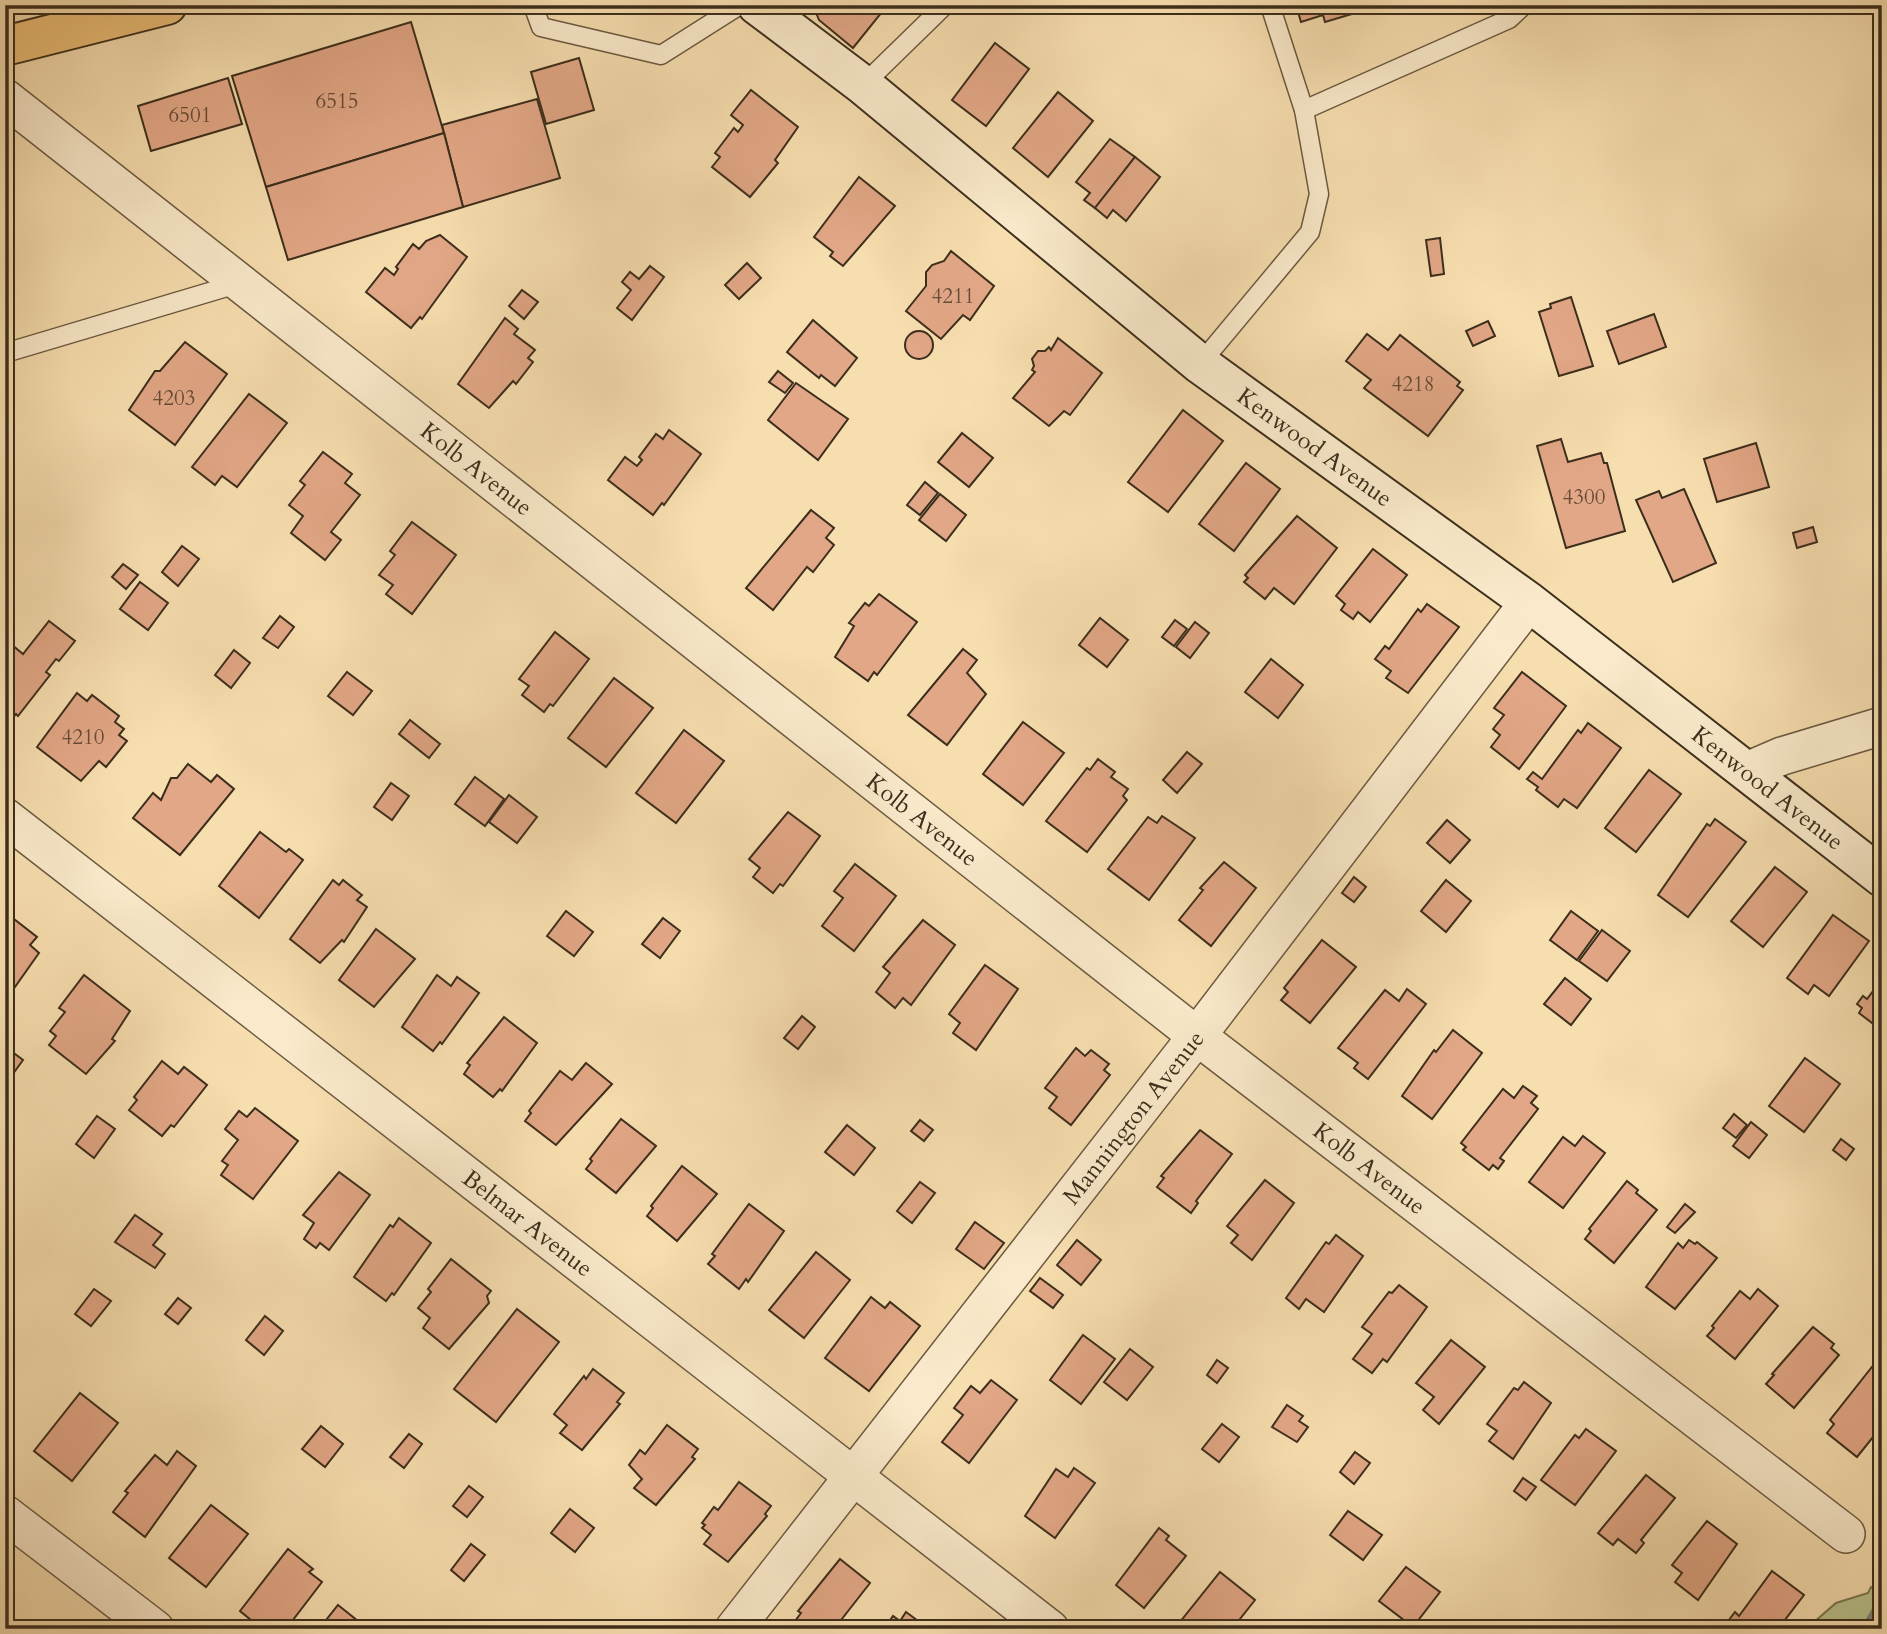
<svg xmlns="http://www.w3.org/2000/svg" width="1887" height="1634" viewBox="0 0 1887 1634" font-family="Cardo,serif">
  <rect width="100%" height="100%" fill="#f7deaf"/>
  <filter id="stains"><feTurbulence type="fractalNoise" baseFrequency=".00286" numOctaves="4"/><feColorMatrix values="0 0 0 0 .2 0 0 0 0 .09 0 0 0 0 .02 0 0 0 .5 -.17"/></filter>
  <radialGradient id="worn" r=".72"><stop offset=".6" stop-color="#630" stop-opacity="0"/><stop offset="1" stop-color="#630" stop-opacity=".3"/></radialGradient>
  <polygon fill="#bac28c" stroke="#7b7854" stroke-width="2" points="1871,1587 1876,1591 1882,1589 1882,1629 1806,1629 1836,1603 1868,1593"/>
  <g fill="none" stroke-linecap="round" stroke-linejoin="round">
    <polyline stroke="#778376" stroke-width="10" points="1866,1629 1882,1601"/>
  </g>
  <g fill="#e2a786" stroke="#3c2e1c" stroke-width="2">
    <polygon points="816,5 881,5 886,7 853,48 819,20 815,10"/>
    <polygon points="1296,5 1382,5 1325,22 1323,15 1301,22"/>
    <polygon points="411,22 444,133 266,187 232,76"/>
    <polygon points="995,43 1029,69 986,126 952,100"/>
    <polygon points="579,58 594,110 546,124 531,72"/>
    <polygon points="228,78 242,124 151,151 138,106"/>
    <polygon points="751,90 798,127 775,160 778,163 750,197 712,167 720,157 715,153 734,128 738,132 743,125 731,115"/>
    <polygon points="1058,92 1093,121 1048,177 1013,148"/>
    <polygon points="537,99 560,178 463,207 442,125"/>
    <polygon points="444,133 463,207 288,260 266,187"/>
    <polygon points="1110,139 1135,157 1095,208 1084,200 1090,193 1076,182"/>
    <polygon points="1135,157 1160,177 1126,221 1113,210 1107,218 1095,208"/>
    <polygon points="859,177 895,206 843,266 830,256 833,252 814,237"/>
    <polygon points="440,235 467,257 422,319 420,317 411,328 366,292 385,268 394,275 398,269 396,267 413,244 419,249 426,241"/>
    <polygon points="1440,238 1444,274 1431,276 1426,240"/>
    <polygon points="951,251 994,286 970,320 963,315 941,339 906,311 926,286 926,272 932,265 944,261"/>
    <polygon points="747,263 761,278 739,299 725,285"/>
    <polygon points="650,266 664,277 632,320 617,308 631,290 622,282 630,272 639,279"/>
    <polygon points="522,290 538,302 524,319 509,306"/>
    <polygon points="1571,297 1593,366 1559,376 1539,312 1551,308 1550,304"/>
    <polygon points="1654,314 1666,347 1619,364 1607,331"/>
    <polygon points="505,318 518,329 514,334 535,350 528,358 533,362 516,384 513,381 489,408 458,384"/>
    <polygon points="813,320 857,358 835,386 821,375 819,378 787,352"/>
    <polygon points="1488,321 1495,336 1473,346 1466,331"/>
    <circle cx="919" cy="345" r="14"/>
    <polygon points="1367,334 1388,350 1400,335 1460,382 1457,386 1463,390 1428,436 1364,388 1371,380 1346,361"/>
    <polygon points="1058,338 1102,373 1070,415 1064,411 1049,426 1013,398 1035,372 1032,370 1034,366 1032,359 1038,351 1045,351 1049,347 1051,350"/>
    <polygon points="185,342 227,374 175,445 129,410 155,371 160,371"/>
    <polygon points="778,371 793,383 785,393 769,382"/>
    <polygon points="796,383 848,419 818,460 768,420"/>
    <polygon points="249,394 287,423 237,487 222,476 215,485 192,467"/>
    <polygon points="1183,410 1223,441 1168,512 1128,482"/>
    <polygon points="669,430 701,454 664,505 662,503 653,515 608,480 625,457 637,466 642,460 639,457 656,434 663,439"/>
    <polygon points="962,433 993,458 969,487 938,462"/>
    <polygon points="1561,439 1568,462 1601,453 1604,463 1607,463 1625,531 1566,548 1537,446"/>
    <polygon points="1756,443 1769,487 1717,502 1704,459"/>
    <polygon points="323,452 352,474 345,483 360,495 331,532 341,540 325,560 291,533 303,516 289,505 305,485 300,481"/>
    <polygon points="1246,463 1280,489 1234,551 1199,524"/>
    <polygon points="925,482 938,493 920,515 907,505"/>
    <polygon points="1684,489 1716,563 1673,582 1636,500 1659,491 1662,498"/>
    <polygon points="940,494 966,515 946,541 919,520"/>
    <polygon points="811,510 834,528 826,538 834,545 813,572 807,567 773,610 746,588"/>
    <polygon points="1297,516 1337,548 1294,604 1274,588 1265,599 1244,582 1248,578 1245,575"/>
    <polygon points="412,522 456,555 412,614 386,594 393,585 379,575 395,555 390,551"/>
    <polygon points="1813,527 1817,542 1797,548 1793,533"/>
    <polygon points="182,546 199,559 178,586 162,572"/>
    <polygon points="1373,549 1407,575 1370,622 1358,612 1353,619 1341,610 1345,604 1336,596"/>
    <polygon points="123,564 138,575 126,589 112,577"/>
    <polygon points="140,582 168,603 148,630 120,609"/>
    <polygon points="879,594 917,622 877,675 874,672 868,681 835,657 854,626 849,623 865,603 869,606"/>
    <polygon points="1427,604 1459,627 1408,693 1386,678 1391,671 1375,659 1385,646 1389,649 1418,609 1421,612"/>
    <polygon points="280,616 294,627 278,648 263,638"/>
    <polygon points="1100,618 1128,640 1107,667 1079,645"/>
    <polygon points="1175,620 1187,629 1174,646 1162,637"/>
    <polygon points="49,621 75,641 59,661 56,659 46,672 50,675 18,716 16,714 8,723 5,721 5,653 12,645 23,654"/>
    <polygon points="1195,622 1209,633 1190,658 1176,647"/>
    <polygon points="555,632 589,659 553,706 550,704 544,712 522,695 529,686 519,679"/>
    <polygon points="963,649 977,660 967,673 986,694 947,745 908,715"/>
    <polygon points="234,650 250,663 231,688 215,675"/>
    <polygon points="1271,659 1303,685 1278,718 1245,692"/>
    <polygon points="347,672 372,691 353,715 328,696"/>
    <polygon points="1522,672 1566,706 1519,769 1491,747 1500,735 1493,729 1504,715 1494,708"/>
    <polygon points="614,678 653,708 606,767 568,738"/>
    <polygon points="77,693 87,701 92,695 119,716 115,722 124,729 119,735 127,741 106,767 99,761 81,781 37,747"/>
    <polygon points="410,720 440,744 429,758 399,734"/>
    <polygon points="1023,722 1064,753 1023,805 983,774"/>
    <polygon points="1588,723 1621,748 1577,808 1564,799 1558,807 1536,790 1538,787 1527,779 1533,772 1542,779 1578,730 1581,733"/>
    <polygon points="684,730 724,761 676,823 636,793"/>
    <polygon points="1187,752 1202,764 1177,793 1163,780"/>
    <polygon points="1098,759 1115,772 1111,777 1128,789 1123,796 1127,800 1087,852 1046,821 1087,768 1090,770"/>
    <polygon points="188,764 211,782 217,775 234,789 180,855 133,818 153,793 161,800 171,778 177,778"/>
    <polygon points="1649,770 1681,794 1636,852 1605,828"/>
    <polygon points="475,777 504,799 485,826 455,804"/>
    <polygon points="391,783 409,796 392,820 374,807"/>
    <polygon points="509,795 537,817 517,843 489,822"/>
    <polygon points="788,812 820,836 783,886 780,884 773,893 753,877 760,868 749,859"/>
    <polygon points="1162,816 1195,838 1149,900 1108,869 1148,817 1157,823"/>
    <polygon points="1715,819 1746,842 1688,917 1658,895 1707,824 1710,826"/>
    <polygon points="1447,820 1470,840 1450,863 1427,843"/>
    <polygon points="260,832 286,852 289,849 303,860 259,918 219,886"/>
    <polygon points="1224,862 1256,888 1211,946 1179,920 1203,890 1200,888"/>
    <polygon points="855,864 896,896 854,951 822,926 843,898 834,891"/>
    <polygon points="1775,867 1807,892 1763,947 1731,921"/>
    <polygon points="1354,877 1366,887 1354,902 1342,893"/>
    <polygon points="333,880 339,885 343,880 362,895 357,900 367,907 344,942 342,940 320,963 290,939"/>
    <polygon points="1446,880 1471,901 1446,932 1421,911"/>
    <polygon points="566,911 593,932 574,956 547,936"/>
    <polygon points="1571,911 1598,931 1577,960 1550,940"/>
    <polygon points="5,912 37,937 30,945 39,953 5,1001"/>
    <polygon points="1833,915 1869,941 1829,996 1814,985 1808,994 1787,978"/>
    <polygon points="663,918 680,931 660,958 642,944"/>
    <polygon points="923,920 955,945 911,1005 903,998 895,1008 876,992 890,973 883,967"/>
    <polygon points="376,929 415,959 374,1007 339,980"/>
    <polygon points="1602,930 1630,951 1607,981 1579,961"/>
    <polygon points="1322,940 1356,967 1310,1023 1281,1000 1288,992 1284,988"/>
    <polygon points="985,965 1018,989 976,1050 953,1033 960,1023 949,1014"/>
    <polygon points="84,975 130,1011 112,1039 115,1041 86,1074 49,1045 56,1036 50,1031 65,1012 59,1008"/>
    <polygon points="437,975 451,986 457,977 479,993 442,1044 440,1042 433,1051 402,1027"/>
    <polygon points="1565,978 1591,999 1571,1025 1544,1004"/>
    <polygon points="1882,979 1882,1024 1879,1022 1876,1026 1859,1013 1862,1008 1857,1004 1863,996 1867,999"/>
    <polygon points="1407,989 1426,1004 1368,1079 1354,1068 1358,1063 1338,1048 1385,990 1399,1001"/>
    <polygon points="802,1016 815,1027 798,1049 784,1038"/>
    <polygon points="504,1017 537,1043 502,1091 500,1089 493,1097 464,1074 470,1065 467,1063"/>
    <polygon points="1453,1030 1482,1053 1432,1119 1402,1096 1434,1050 1436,1052"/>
    <polygon points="7,1048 23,1060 5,1085 5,1050"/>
    <polygon points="1076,1048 1085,1056 1091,1050 1109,1064 1104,1070 1110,1075 1071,1125 1049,1108 1057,1097 1045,1088"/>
    <polygon points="1805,1058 1840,1084 1804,1132 1769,1106"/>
    <polygon points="162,1061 178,1074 184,1067 207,1085 174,1127 171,1125 162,1136 129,1110 137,1100 134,1097"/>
    <polygon points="586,1063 612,1084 556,1145 525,1121 531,1113 529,1111 560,1071 572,1080"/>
    <polygon points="1523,1086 1537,1096 1531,1103 1538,1109 1500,1158 1504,1161 1498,1169 1493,1165 1489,1170 1463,1150 1466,1147 1461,1143 1503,1089 1514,1098"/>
    <polygon points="255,1108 298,1141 253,1199 221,1175 228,1165 222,1161 238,1140 225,1129 239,1111 247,1117"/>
    <polygon points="1734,1114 1747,1125 1736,1138 1723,1128"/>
    <polygon points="97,1116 115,1129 94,1158 76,1144"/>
    <polygon points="621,1119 656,1146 616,1193 586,1169 592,1161 590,1159"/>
    <polygon points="920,1120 933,1130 924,1141 911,1131"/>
    <polygon points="1751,1122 1767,1135 1749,1158 1733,1146"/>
    <polygon points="847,1125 875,1148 854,1175 825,1152"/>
    <polygon points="1200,1130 1232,1154 1196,1201 1198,1203 1191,1213 1157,1187 1164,1178 1161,1176"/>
    <polygon points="1583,1136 1605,1153 1563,1208 1529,1182 1563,1137 1575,1146"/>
    <polygon points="1841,1139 1854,1149 1846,1160 1833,1150"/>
    <polygon points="682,1166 717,1194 677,1241 647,1216 653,1208 651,1206"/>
    <polygon points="339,1172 370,1195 329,1250 320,1243 316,1248 304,1239 314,1223 303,1215"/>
    <polygon points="1265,1180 1294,1203 1252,1260 1231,1243 1238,1235 1227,1226"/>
    <polygon points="1627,1181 1638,1190 1636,1193 1657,1210 1614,1263 1585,1239 1591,1231 1589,1229"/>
    <polygon points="920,1182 935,1193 912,1223 897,1211"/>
    <polygon points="749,1204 784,1231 748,1282 746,1279 739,1289 708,1264 715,1256 712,1254"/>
    <polygon points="1685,1204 1695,1212 1675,1233 1667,1227"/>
    <polygon points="135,1215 162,1234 153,1245 165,1254 155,1268 115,1242"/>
    <polygon points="399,1218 431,1243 394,1295 392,1293 386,1301 354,1277 390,1225 393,1227"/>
    <polygon points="975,1222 1004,1243 984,1269 956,1249"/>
    <polygon points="1336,1235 1363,1256 1324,1312 1306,1299 1299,1309 1286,1298 1326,1242 1329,1244"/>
    <polygon points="1077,1240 1101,1260 1081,1285 1057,1265"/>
    <polygon points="1689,1240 1695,1244 1697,1242 1717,1258 1675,1309 1646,1287 1678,1243 1683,1248"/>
    <polygon points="816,1252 850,1280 804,1338 769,1310"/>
    <polygon points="451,1259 491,1291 487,1296 489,1303 449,1349 423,1328 430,1318 418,1308 431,1292 428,1289"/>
    <polygon points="1040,1278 1063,1295 1053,1308 1030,1291"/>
    <polygon points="1399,1285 1427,1307 1387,1362 1383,1359 1372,1373 1353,1359 1372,1334 1362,1327 1389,1292 1392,1293"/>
    <polygon points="94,1289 111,1301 91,1326 75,1314"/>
    <polygon points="1758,1289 1778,1306 1735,1359 1707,1336 1714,1328 1712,1326 1740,1291 1750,1299"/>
    <polygon points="871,1297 885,1308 890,1302 920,1326 869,1391 825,1358"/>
    <polygon points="178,1298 191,1308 178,1324 165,1314"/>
    <polygon points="517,1309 559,1342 496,1422 454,1389"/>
    <polygon points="265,1316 283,1331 264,1355 246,1340"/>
    <polygon points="1813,1327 1834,1344 1831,1348 1839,1355 1794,1408 1766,1384 1774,1375 1772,1374"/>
    <polygon points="1083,1335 1115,1359 1081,1404 1050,1380"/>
    <polygon points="1451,1340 1485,1367 1439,1424 1423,1410 1434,1397 1416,1383"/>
    <polygon points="1130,1349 1153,1367 1127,1400 1104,1382"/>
    <polygon points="1879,1358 1882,1360 1882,1426 1857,1457 1827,1433 1834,1424 1830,1420"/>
    <polygon points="1217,1360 1228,1368 1217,1383 1207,1375"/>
    <polygon points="593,1369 624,1393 617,1402 620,1404 582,1450 560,1433 567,1425 554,1414 584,1376 586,1379"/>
    <polygon points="991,1380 1017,1400 969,1463 942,1442 963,1415 954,1408 971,1386 980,1393"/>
    <polygon points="1524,1382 1551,1403 1513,1459 1489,1441 1497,1431 1487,1424 1514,1388 1518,1390"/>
    <polygon points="80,1393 118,1423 72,1481 34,1451"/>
    <polygon points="1287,1405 1303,1416 1299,1421 1308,1427 1297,1442 1272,1427"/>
    <polygon points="1222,1424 1239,1437 1219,1462 1202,1449"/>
    <polygon points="667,1425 698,1449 692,1457 695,1459 656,1505 634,1488 642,1479 629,1465 640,1450 645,1454"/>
    <polygon points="321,1426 343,1444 325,1467 302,1449"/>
    <polygon points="1586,1429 1616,1451 1575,1505 1541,1480 1575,1435 1579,1438"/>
    <polygon points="409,1434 422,1444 404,1468 390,1457"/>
    <polygon points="177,1451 196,1466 145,1537 113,1512 128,1493 125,1491 155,1455 167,1465"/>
    <polygon points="1355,1452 1370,1463 1354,1484 1340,1472"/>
    <polygon points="1074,1468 1095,1483 1055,1538 1025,1516 1056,1469 1068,1477"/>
    <polygon points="1646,1475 1675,1498 1641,1540 1644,1543 1636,1553 1618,1539 1613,1545 1598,1533"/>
    <polygon points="1523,1478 1536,1487 1526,1500 1514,1491"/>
    <polygon points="739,1482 771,1506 765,1514 767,1516 728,1562 704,1544 711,1535 702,1528 705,1525 702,1523 714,1507 718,1510"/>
    <polygon points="469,1486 483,1497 467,1517 453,1506"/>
    <polygon points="211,1505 248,1534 206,1587 169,1558"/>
    <polygon points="570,1509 594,1528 575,1552 551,1533"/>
    <polygon points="1348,1511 1382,1535 1363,1560 1330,1535"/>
    <polygon points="1707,1521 1737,1544 1698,1600 1675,1582 1682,1573 1672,1565"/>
    <polygon points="1159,1528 1169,1536 1166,1540 1186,1556 1144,1608 1116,1585"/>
    <polygon points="471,1544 485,1555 464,1581 451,1570"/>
    <polygon points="288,1549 313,1569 309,1572 322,1582 286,1629 262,1629 240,1611"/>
    <polygon points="840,1559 870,1583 834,1629 789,1629 801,1613 798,1611"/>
    <polygon points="1406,1567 1440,1592 1413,1627 1379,1601"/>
    <polygon points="1772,1571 1804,1595 1778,1629 1722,1629 1735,1612 1739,1616"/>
    <polygon points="1220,1572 1255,1600 1232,1629 1180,1629 1183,1625 1180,1622"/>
    <polygon points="338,1605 368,1629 319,1629"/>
    <polygon points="906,1612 929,1629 884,1629 893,1616 900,1621"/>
  </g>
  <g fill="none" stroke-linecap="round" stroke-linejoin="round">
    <defs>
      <g id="lane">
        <polyline points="533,5 541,27 661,55 740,5"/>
        <polyline points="863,85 945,5"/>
        <polyline points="1304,110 1509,19 1524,5"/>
        <polyline points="5,353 240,283"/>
        <polyline points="1200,364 1310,232 1319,194 1304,110 1270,5"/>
      </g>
      <g id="street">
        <path id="s1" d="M5 98 1197 1036 1846 1534"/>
        <polyline points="1747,771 1782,756 1882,726"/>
        <path id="s2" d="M5 817 1050 1629"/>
        <polyline points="5,1514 155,1629"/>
        <path id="s3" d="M734 1629 1197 1036 1529 602"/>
      </g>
      <g id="secondary">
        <path id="s4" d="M757 5 863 85 1200 364 1529 602 1882 877"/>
      </g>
      <polyline id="primary" points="5,46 167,5"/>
    </defs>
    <use href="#lane" stroke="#6b5a41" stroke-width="21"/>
    <use href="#street" stroke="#6b5a41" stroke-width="40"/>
    <use href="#secondary" stroke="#3c2e1c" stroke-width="42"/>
    <use href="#primary" stroke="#3c2e1c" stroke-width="42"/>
    <use href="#lane" stroke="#faeacb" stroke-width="18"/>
    <use href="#street" stroke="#faeacb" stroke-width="37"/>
    <use href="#secondary" stroke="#faeacb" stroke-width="38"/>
    <use href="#primary" stroke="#ecbf78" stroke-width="38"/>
  </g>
  <g text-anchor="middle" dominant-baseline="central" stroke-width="5" stroke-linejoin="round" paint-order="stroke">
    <g font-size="21" fill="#664c36">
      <text x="337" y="101">6515</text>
      <text x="190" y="115">6501</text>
      <text x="953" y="296">4211</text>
      <text x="1413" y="384">4218</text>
      <text x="174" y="398">4203</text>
      <text x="1584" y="497">4300</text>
      <text x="83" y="737">4210</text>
    </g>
    <g font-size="24" fill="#3c2e1c" stroke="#faeacb">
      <text stroke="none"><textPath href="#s4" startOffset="712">Kenwood Avenue</textPath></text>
      <text stroke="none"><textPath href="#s1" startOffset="600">Kolb Avenue</textPath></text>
      <text stroke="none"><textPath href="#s4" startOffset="1279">Kenwood Avenue</textPath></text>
      <text stroke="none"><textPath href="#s1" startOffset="1167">Kolb Avenue</textPath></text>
      <text stroke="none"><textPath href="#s3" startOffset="649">Mannington Avenue</textPath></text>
      <text stroke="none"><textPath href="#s1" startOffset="1734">Kolb Avenue</textPath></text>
      <text stroke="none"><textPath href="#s2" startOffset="662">Belmar Avenue</textPath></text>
    </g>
  </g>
  <rect width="1887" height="1634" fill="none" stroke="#f7deaf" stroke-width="28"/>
  <rect x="7" y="7" width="1873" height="1620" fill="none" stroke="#3c2e1c" stroke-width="3.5"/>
  <rect x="14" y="14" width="1859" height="1606" fill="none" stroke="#3c2e1c" stroke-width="2"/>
  <rect width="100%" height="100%" filter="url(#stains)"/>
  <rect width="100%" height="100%" fill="url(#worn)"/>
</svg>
